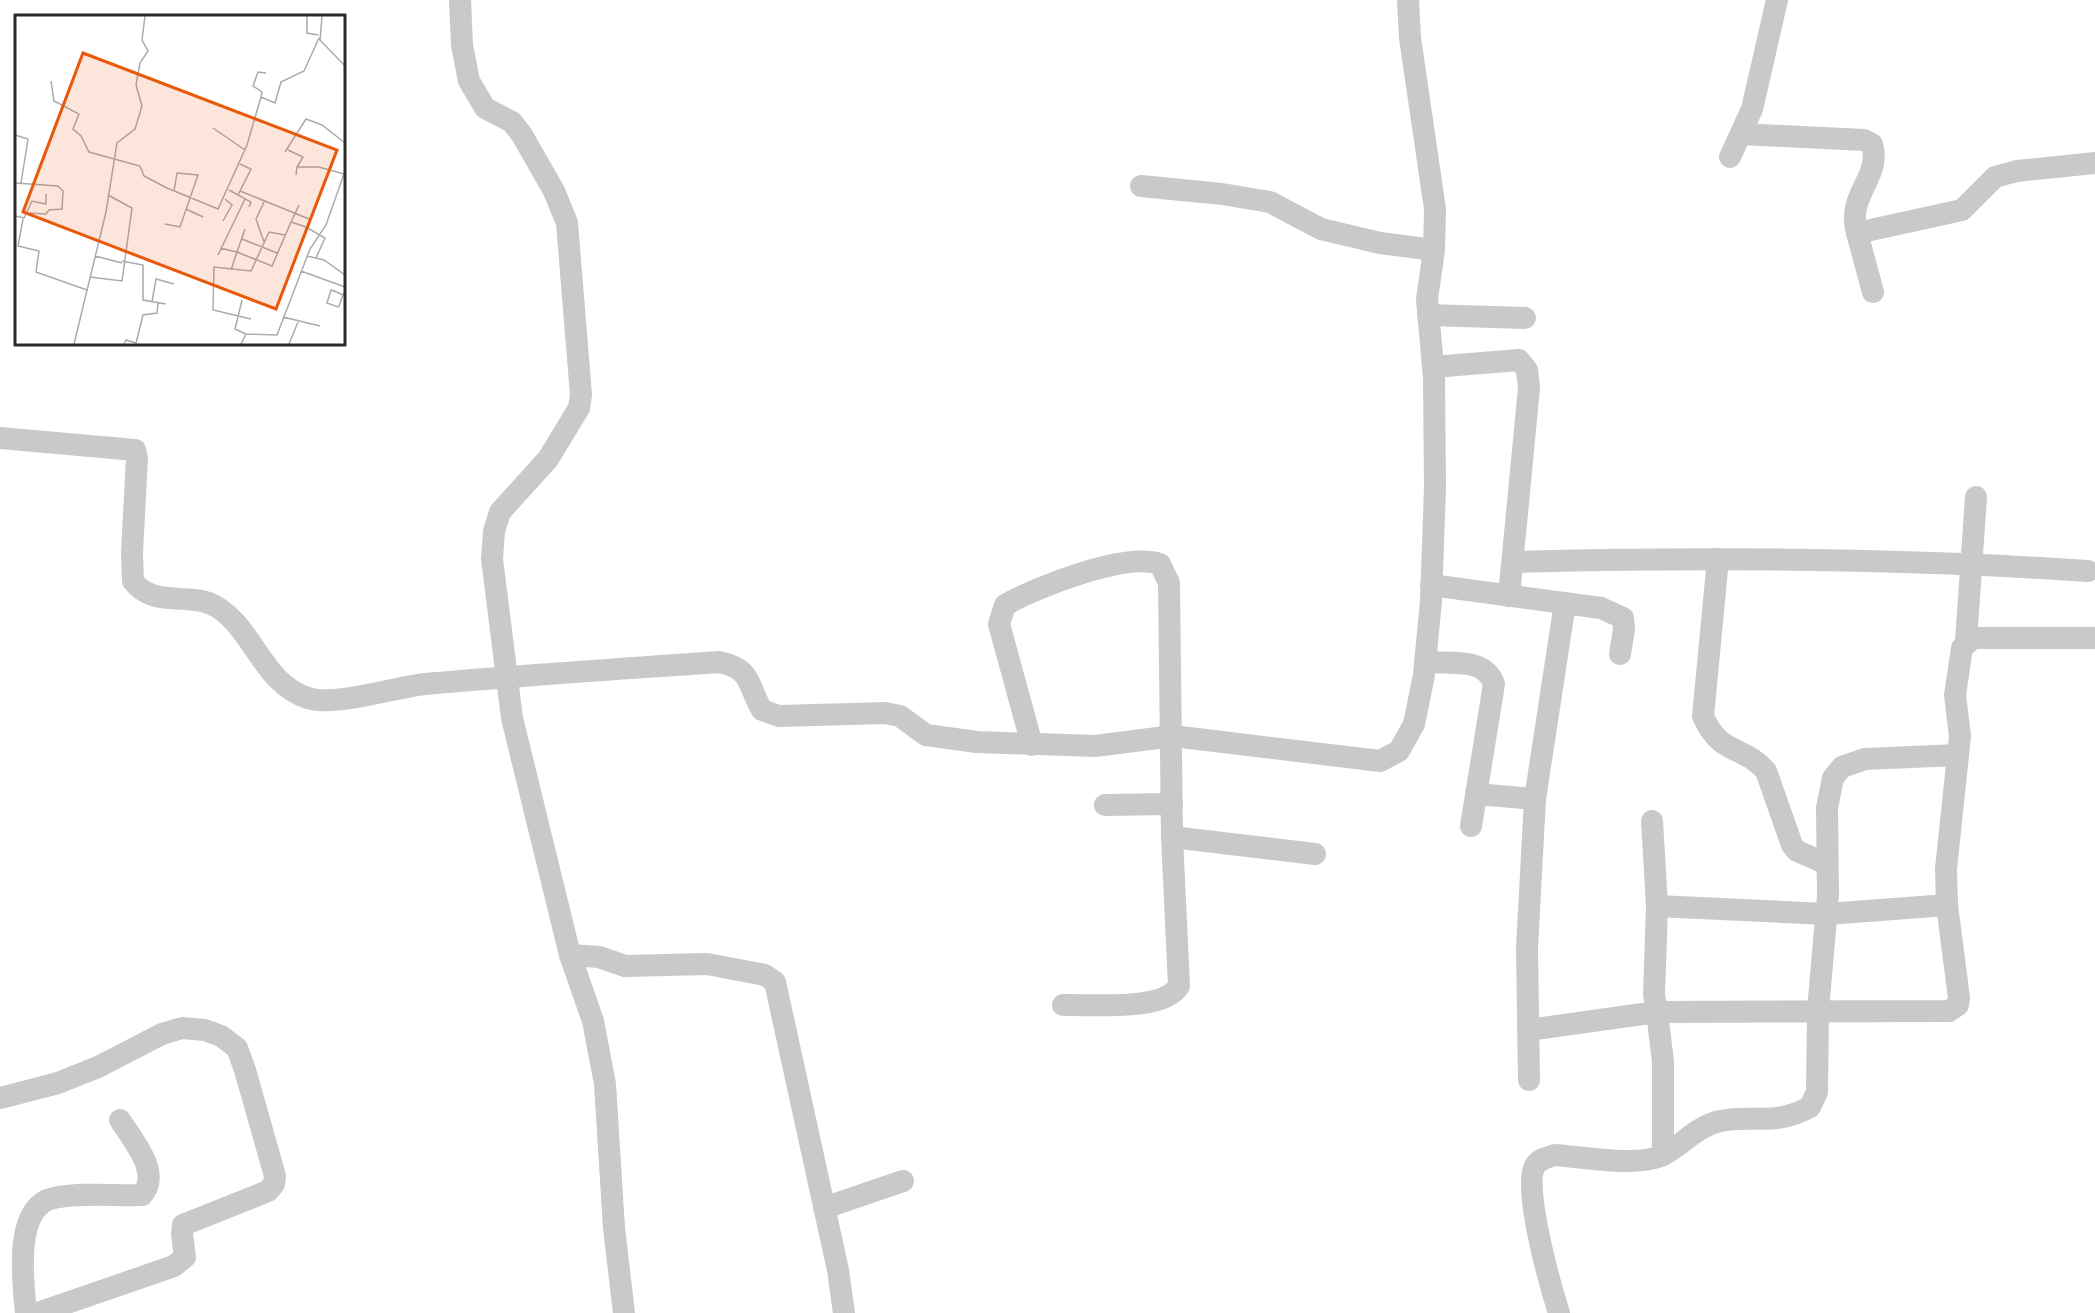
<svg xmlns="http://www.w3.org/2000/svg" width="2095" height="1313" viewBox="0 0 2095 1313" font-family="Commissioner,sans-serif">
  <rect width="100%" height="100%" fill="#fff"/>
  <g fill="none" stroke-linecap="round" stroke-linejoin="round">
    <g stroke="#c9c9c9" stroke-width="22">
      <polyline points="460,0 462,45 469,81 485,108 512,122 522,135 554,191 567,223 581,395 579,408 548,459 500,512 494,531 492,559 512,718 570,955 593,1021 605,1084 614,1228 624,1313"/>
      <path d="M1741 134 1864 140 1872 144C1882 178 1846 194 1857 233"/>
      <polyline points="1730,157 1752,109 1777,0"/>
      <polyline points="1141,186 1222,194 1270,202 1321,229 1380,243 1434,250"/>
      <polyline points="1873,292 1857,233 1962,210 1995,177 2017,171 2095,163"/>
      <polyline points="1428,315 1525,318"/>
      <polyline points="1433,367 1519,360 1527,370 1529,388 1509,596"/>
      <path d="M0 438 135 450 137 458 132 553 133 581C154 609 191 591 217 607 255 631 262 683 308 698 334 707 396 687 425 684 523 675 621 669 719 662 753 669 747 685 762 710L779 716 885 713 900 716 926 735 977 742 1095 746 1173 736 1380 761 1399 751 1414 724 1424 675 1431 601 1435 487 1434 378 1427 299 1434 250 1435 209 1410 38 1408 0"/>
      <path d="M1718 559 1703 716C1720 756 1744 745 1766 771L1792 845 1797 851 1827 864"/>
      <path d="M1513 562C1705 557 1897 558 2088 571"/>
      <polyline points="1431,585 1601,608 1623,618 1624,629 1620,654"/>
      <polyline points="1966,641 1976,497"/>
      <path d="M1425 662C1450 664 1485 657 1494 684L1471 826"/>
      <path d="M1032 745 999 624 1005 605C1036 587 1126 552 1160 564L1169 583 1172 837 1179 986C1163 1012 1091 1004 1063 1005"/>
      <polyline points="1476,794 1535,799"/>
      <polyline points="1105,805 1172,804"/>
      <polyline points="1652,821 1657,906 1654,995 1657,1012 1949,1011 1958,1005 1959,998 1947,905 1946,869 1960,736 1955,695 1962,648 1973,638 2095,638"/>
      <polyline points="1172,837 1315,854"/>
      <polyline points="1657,906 1827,914 1947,905"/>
      <polyline points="570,955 599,957 625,966 707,964 765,975 775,982 838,1270 844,1313"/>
      <polyline points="1528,1030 1657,1012 1663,1062 1663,1155"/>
      <polyline points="1529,1080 1527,948 1535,799 1565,603"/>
      <polyline points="0,1098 58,1083 98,1067 162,1034 182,1028 205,1030 221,1036 237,1048 245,1070 275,1176 274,1184 268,1191 183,1225 182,1234 185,1257 174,1266 38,1313"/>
      <polyline points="824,1208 903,1181"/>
      <path d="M26 1313C23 1282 13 1206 54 1198 80 1192 115 1196 142 1195 162 1173 132 1139 120 1120"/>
      <path d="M1559 1313C1551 1288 1522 1186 1535 1166 1540 1158 1547 1158 1555 1155 1584 1157 1640 1168 1665 1154 1684 1143 1698 1126 1720 1121 1756 1114 1772 1127 1810 1107L1817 1092 1818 1010 1828 895 1827 808 1833 778 1842 767 1865 759 1958 755"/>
    </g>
  </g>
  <g transform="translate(15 15)">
    <rect width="330" height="330" fill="#fff"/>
    <path fill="none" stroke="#ababab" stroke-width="1.5" d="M292 1V18L303 20M307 1 305 25 330 51M36 66 39 86 64 99 58 114 66 121 74 137 125 151 129 161 152 173 203 194 232 130 246 82 260 88 266 67 289 56 304 23M246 82 247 77 238 71 243 57 251 58M198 113 230 135M0 120 13 124 6 168M283 120 300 127M273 135 288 142 282 152M270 137 291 104 307 110 330 128M281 160 282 152H304L329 159M0 168 43 171 48 176 47 194 34 195 31 199 11 198M214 175 236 187 234 192M225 176 294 204M223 180 236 154 225 149M171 194 188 202M0 201 9 203 17 186 31 189V179M8 204 3 231 24 236 21 257 72 275M208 206 217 190 210 184M276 207 284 190M150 209 165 212 183 160 162 158 159 176M230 214 222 237 257 251 276 207 291 212 310 223 301 243M227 224 262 238M249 227 241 204 250 185M205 233 222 237 216 255M203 240 230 184M80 241 107 248M292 241 309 245 330 260M107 246 128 250V285L151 289M286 256 330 272M75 262 107 266 117 193 93 180M330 276 328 280 324 291 323 292 312 288 316 275 319 276 328 280 330 281M227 285 220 314 231 319M137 287 141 264 159 269M268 302 305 311M236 304 198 295 199 252 236 256 254 217 270 220M59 329 91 197 102 128 120 114 127 91 121 70 125 48 133 36 127 25 130 1M109 329 111 325 121 328 128 300 142 298 143 288M226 329 231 319 262 320 295 234 311 210 330 156M274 329 283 307"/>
    <path fill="#e8590c" fill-opacity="0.15" stroke="#e8590c" stroke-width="3" d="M68 38 322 135 261 294 8 197Z"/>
    <rect width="330" height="330" fill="none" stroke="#2c2c2c" stroke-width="3"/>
  </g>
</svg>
